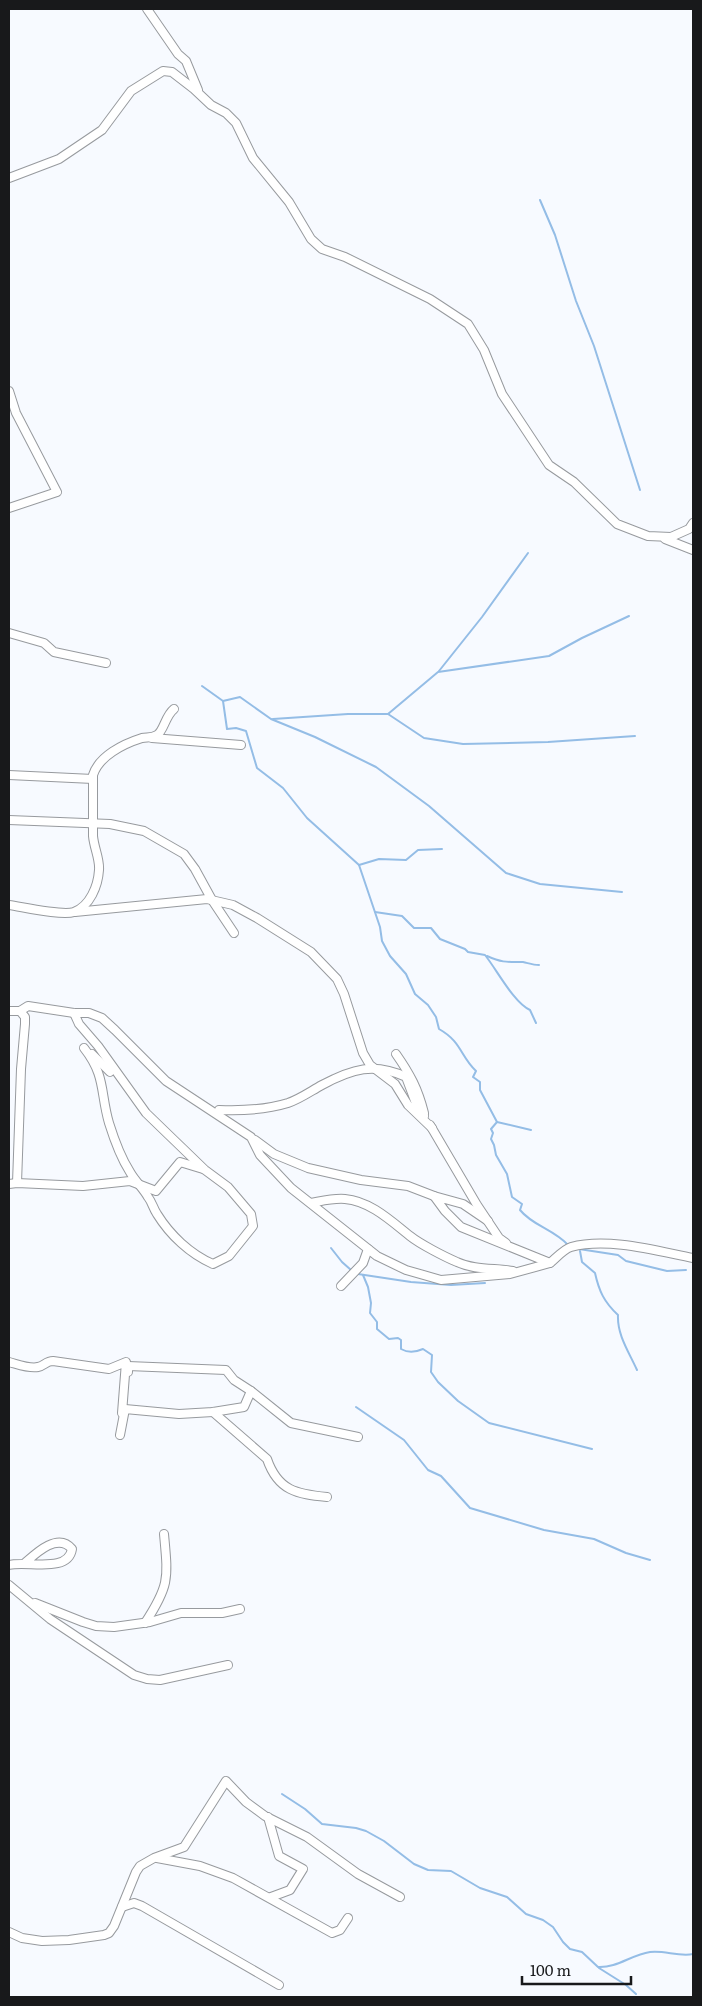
<svg xmlns="http://www.w3.org/2000/svg" width="702" height="2006" viewBox="0 0 702 2006" font-family="Literata,serif">
  <rect width="100%" height="100%" fill="#f7faff"/>
  <g fill="none" stroke-linecap="round" stroke-linejoin="round">
    <g stroke="#94bde6" stroke-width="2">
      <polyline points="540,200 555,235 576,301 594,346 640,490"/>
      <polyline points="439,671 482,617 528,553"/>
      <polyline points="202,686 223,701 240,697 271,719 315,737 376,767 429,806 506,873 540,884 622,892"/>
      <polyline points="223,701 227,729 236,728 246,731 257,768 283,788 307,818 359,865 379,859 406,860 418,850 442,849"/>
      <polyline points="388,714 438,672 549,656 582,638 629,616"/>
      <polyline points="273,719 348,714 388,714 424,738 463,744 548,742 635,736"/>
      <path d="M359 865 380 927 382 941 390 956 406 974 415 994 428 1005 436 1017 439 1029C462 1042 460 1056 476 1071L473 1077 480 1082V1090L497 1122 531 1130"/>
      <path d="M375 912 402 916 414 928H431L440 939 465 949 468 952 485 955C497 970 514 1003 530 1010L536 1023"/>
      <path d="M487 956C503 963 507 962 523 962 528 963 533 965 539 965"/>
      <path d="M497 1122 491 1129 493 1133 491 1139 494 1145 496 1155 507 1174 512 1197 522 1204 520 1210C533 1226 553 1229 568 1245"/>
      <polyline points="331,1248 342,1262 351,1270"/>
      <polyline points="579,1249 618,1255 626,1261 667,1271 686,1270"/>
      <path d="M580 1251 582 1262 595 1273C599 1291 604 1302 618 1315 617 1335 629 1352 637 1370"/>
      <polyline points="358,1274 411,1282 451,1285 485,1283"/>
      <path d="M363 1275 368 1287 371 1303 370 1313 377 1322V1329L389 1339 398 1338 401 1340V1349C408 1353 416 1352 423 1349L432 1355 431 1372 438 1382 458 1401 489 1423 592 1449"/>
      <polyline points="356,1407 404,1440 428,1470 441,1476 470,1508 544,1530 594,1539 626,1553 650,1560"/>
      <path d="M282 1794 305 1809 322 1824 356 1828 366 1831 384 1841 414 1864 428 1870 451 1871 480 1888 507 1897 526 1914 543 1920 553 1927 563 1942 570 1949 582 1952 598 1967C617 1968 631 1955 650 1952 664 1950 679 1957 693 1954"/>
      <polyline points="599,1968 626,1985 636,1994"/>
    </g>
    <defs>
      <g id="street">
        <polyline points="147,9 178,54 186,61 198,90"/>
        <polyline points="9,178 59,159 102,130 131,91 163,71 172,72 194,89 211,105 226,113 236,123 253,158 289,202 311,239 322,249 345,257 430,299 468,324 484,350 502,394 549,465 574,482 617,524 648,536 671,537 689,529 693,523"/>
        <polyline points="9,391 16,413 57,492 9,508"/>
        <polyline points="665,539 693,550"/>
        <polyline points="9,633 44,643 54,652 106,663"/>
        <polyline points="152,738 241,745"/>
        <polyline points="9,775 93,779"/>
        <polyline points="9,820 110,824 144,831 184,854 195,869 212,900 234,933"/>
        <path d="M9 905C23 907 62 916 74 912 90 906 98 886 99 870 100 859 94 848 93 836V775C99 756 123 744 142 738 147 737 152 738 157 735 164 731 165 716 174 709"/>
        <polyline points="75,912 207,899 233,905 257,918 311,952 337,979 344,994 363,1053 370,1065 395,1084 408,1105 432,1128"/>
        <polyline points="9,1011 20,1011 28,1006 74,1013 89,1013 102,1018 115,1030 166,1081 251,1137 260,1155 291,1188 377,1256 406,1270 441,1280 510,1274 550,1263"/>
        <path d="M74 1013 79 1024 98 1046 146 1113 205 1170 228 1187 251 1214 253 1226 229 1256 213 1264C190 1254 170 1235 157 1214 153 1208 152 1202 148 1197 143 1188 135 1181 130 1172 121 1158 114 1139 109 1123 100 1092 106 1076 84 1048"/>
        <polyline points="92,1054 110,1072"/>
        <path d="M396 1054C410 1074 418 1089 424 1113"/>
        <path d="M219 1110C243 1111 265 1110 288 1103 300 1099 311 1091 322 1085 352 1069 374 1062 406 1077L417 1106 424 1116"/>
        <polyline points="430,1125 477,1205 499,1238 506,1243"/>
        <polyline points="255,1140 274,1154 308,1168 361,1180 408,1186 434,1196"/>
        <polyline points="17,1183 21,1069 25,1024 25,1017 20,1011"/>
        <polyline points="9,1184 17,1183 83,1186 130,1181 156,1191 180,1162 203,1169"/>
        <path d="M311 1203C322 1201 333 1198 345 1199 370 1201 391 1221 410 1236 420 1244 445 1257 457 1262 474 1270 495 1268 513 1271"/>
        <path d="M488 1221 463 1204 434 1196 445 1211 461 1227 550 1263C556 1258 564 1249 571 1247 608 1237 657 1251 693 1258"/>
        <polyline points="341,1286 363,1263 368,1249"/>
        <path d="M9 1362C17 1364 29 1369 38 1367 44 1366 46 1361 53 1361L109 1369 126 1362 122 1413"/>
        <polyline points="128,1372 128,1366 226,1370 234,1380 251,1391"/>
        <path d="M213 1412 267 1459C278 1491 297 1494 327 1497"/>
        <polyline points="120,1435 125,1409 179,1414 213,1412 244,1407 251,1391 291,1423 358,1437"/>
        <path d="M9 1565C26 1560 68 1574 72 1549 58 1532 36 1553 25 1563"/>
        <polyline points="9,1585 50,1619 134,1675 147,1679 160,1680 228,1665"/>
        <polyline points="35,1603 83,1622 96,1626 114,1627 150,1622 181,1613 222,1613 240,1609"/>
        <path d="M145 1623C170 1585 168 1578 164 1534"/>
        <polyline points="268,1817 279,1856 303,1869 290,1890 271,1897"/>
        <polyline points="157,1858 200,1866 233,1878 332,1933 340,1930 348,1918"/>
        <polyline points="122,1907 134,1903 142,1906 279,1985"/>
        <polyline points="9,1932 22,1938 42,1941 69,1940 104,1935 109,1933 114,1926 136,1872 140,1866 154,1858 184,1847 226,1781 246,1802 265,1816 307,1837 358,1874 400,1897"/>
      </g>
    </defs>
    <use href="#street" stroke="#979a9e" stroke-width="10"/>
    <use href="#street" stroke="#fff" stroke-width="8"/>
  </g>
  <rect width="702" height="2006" fill="none" stroke="#18191b" stroke-width="20"/>
  <path d="M522 1976v8h109v-8" fill="none" stroke="#18191b" stroke-width="2.5"/>
  <text x="530" y="1976" font-size="15" fill="#18191b" stroke="#f7faff" stroke-width="4" paint-order="stroke">100 m</text>
</svg>
